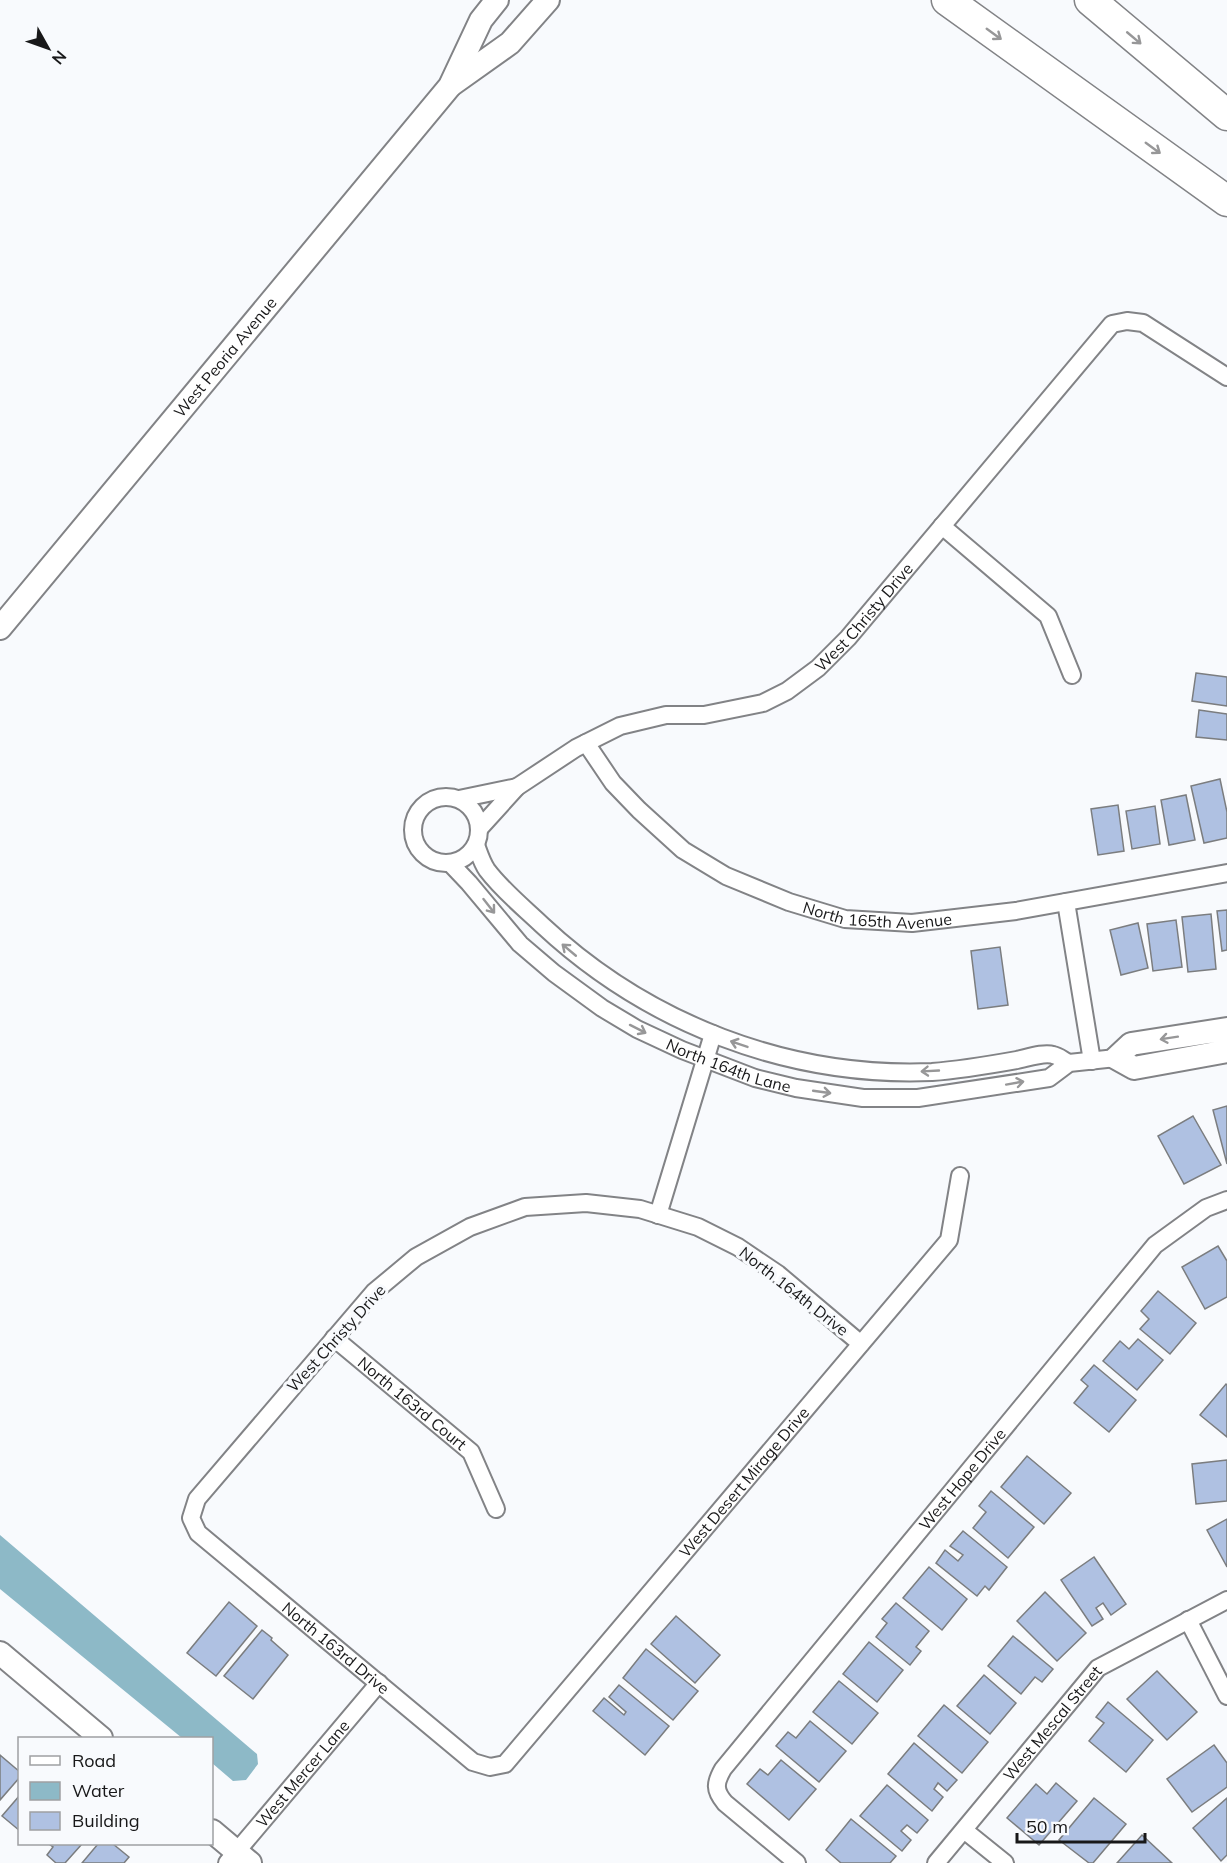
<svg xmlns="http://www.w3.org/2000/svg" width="1227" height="1863" viewBox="0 0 1227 1863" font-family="Mulish,sans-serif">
  <rect width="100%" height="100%" fill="#f8fafd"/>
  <polygon fill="#8db9c7" points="0,1535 257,1754 258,1764 246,1780 233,1781 212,1763 212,1738 182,1738 0,1589"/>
  <g fill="#afc1e2" stroke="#7b7d7f" stroke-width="1.5">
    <polygon points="1196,673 1227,677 1227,706 1192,701"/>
    <polygon points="1199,710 1227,714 1227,740 1196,737"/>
    <polygon points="1220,779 1227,812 1227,838 1204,843 1191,786"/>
    <polygon points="1186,795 1195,840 1169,845 1161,800"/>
    <polygon points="1118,805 1124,851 1098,855 1091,809"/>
    <polygon points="1155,806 1160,844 1132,849 1126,811"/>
    <polygon points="1227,910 1227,950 1222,951 1217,911"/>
    <polygon points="1211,914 1216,969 1188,972 1182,917"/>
    <polygon points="1176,920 1182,967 1153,971 1147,924"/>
    <polygon points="1138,923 1148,968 1121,975 1110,930"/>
    <polygon points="1000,947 1008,1005 978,1009 971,951"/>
    <polygon points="1227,1106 1227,1164 1213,1110"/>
    <polygon points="1193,1116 1221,1165 1184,1184 1158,1136"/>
    <polygon points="1218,1246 1227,1261 1227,1297 1205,1309 1182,1267"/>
    <polygon points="1158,1291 1196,1323 1170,1354 1140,1329 1149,1319 1141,1311"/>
    <polygon points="1138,1339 1163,1360 1137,1390 1103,1361 1120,1341 1129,1349"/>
    <polygon points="1094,1365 1136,1400 1109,1432 1074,1403 1088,1386 1081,1380"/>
    <polygon points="1226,1384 1227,1385 1227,1437 1200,1415"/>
    <polygon points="1027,1456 1071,1493 1044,1524 1001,1487"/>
    <polygon points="1227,1460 1227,1501 1196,1504 1192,1464"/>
    <polygon points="991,1491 1034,1527 1008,1558 973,1528 986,1512 979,1506"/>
    <polygon points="1227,1519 1227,1567 1207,1530"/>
    <polygon points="963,1531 1007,1567 989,1590 985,1586 977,1596 936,1563 945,1550 958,1561 963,1555 950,1546"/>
    <polygon points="1094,1557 1126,1604 1111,1615 1103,1603 1096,1608 1103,1619 1092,1626 1061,1580"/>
    <polygon points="929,1567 967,1599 942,1630 903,1598"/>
    <polygon points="1045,1592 1086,1633 1057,1661 1017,1621"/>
    <polygon points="229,1602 257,1626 216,1676 187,1653"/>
    <polygon points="896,1603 929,1631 916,1647 921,1651 910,1665 876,1637 887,1623 882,1619"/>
    <polygon points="676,1616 720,1655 695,1683 651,1644"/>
    <polygon points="262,1630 272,1638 271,1640 288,1655 253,1699 224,1676"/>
    <polygon points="1013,1636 1053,1669 1042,1682 1035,1677 1021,1694 988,1666"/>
    <polygon points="869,1642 903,1670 877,1702 843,1674"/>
    <polygon points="646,1649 698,1691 673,1720 623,1678"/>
    <polygon points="1157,1671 1197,1712 1167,1740 1127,1699"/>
    <polygon points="984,1675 1016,1703 990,1734 957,1706"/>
    <polygon points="839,1681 878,1713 852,1744 813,1712"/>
    <polygon points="619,1685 669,1726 645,1755 593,1711 604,1698 624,1715 626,1712 609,1697"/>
    <polygon points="1108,1702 1153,1740 1126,1772 1089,1741 1104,1723 1096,1717"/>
    <polygon points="944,1705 988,1742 962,1773 918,1736"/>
    <polygon points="810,1721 846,1751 819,1782 776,1746 788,1732 796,1738"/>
    <polygon points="914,1743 957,1780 947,1791 938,1783 934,1789 943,1797 932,1811 888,1774"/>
    <polygon points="1214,1745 1227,1763 1227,1787 1192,1812 1167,1779"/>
    <polygon points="0,1755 20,1772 20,1777 0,1800"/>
    <polygon points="781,1760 816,1789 789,1820 747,1784 760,1769 768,1775"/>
    <polygon points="1056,1783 1077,1801 1039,1845 1007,1818 1036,1784 1047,1794"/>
    <polygon points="887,1785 928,1820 917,1833 907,1825 901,1831 911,1840 902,1851 860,1816"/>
    <polygon points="20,1795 20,1831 2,1816"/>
    <polygon points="1094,1798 1126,1824 1093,1863 1089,1863 1059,1840"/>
    <polygon points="1227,1798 1227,1855 1221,1861 1193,1828"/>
    <polygon points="851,1819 896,1856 890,1863 841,1863 826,1850"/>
    <polygon points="1142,1835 1172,1863 1117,1863"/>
    <polygon points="49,1844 82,1844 65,1863 56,1863 47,1855 53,1847"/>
    <polygon points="98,1844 113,1844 129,1857 124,1863 82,1863"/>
  </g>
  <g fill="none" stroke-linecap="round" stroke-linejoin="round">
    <defs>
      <g id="street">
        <polyline points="942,526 1048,616 1072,675"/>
        <path id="s1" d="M586 743 613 783 639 810 683 850 726 876 789 902 845 919 912 923 1016 911 1227 873"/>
        <circle cx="446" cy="830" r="33"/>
        <polyline points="459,799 517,787"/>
        <path id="s2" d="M479 829 517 787 576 748 620 726 666 715H704L763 703 787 691 818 668 848 638 1112 324 1127 321 1143 323 1227 377"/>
        <path d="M476 845C479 853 482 863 487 870 502 890 523 907 542 925 647 1023 787 1078 932 1072 960 1070 989 1065 1017 1060 1027 1058 1044 1052 1053 1055 1059 1056 1064 1061 1069 1063"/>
        <path id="s3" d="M450 863 469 883 520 944 554 973 602 1008 637 1029 682 1050 755 1078 796 1088 863 1098H918L1049 1078 1069 1063 1116 1058"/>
        <polyline points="1066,902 1092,1061"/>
        <polyline points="658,1215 713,1034"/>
        <path id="s4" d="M334 1338 471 1452 496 1509"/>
        <path id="s5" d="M861 1344 778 1274 738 1247 698 1227 640 1209 586 1203 525 1207 470 1227 416 1257 374 1292 197 1499 191 1518 198 1533 473 1762 490 1767 505 1764 949 1240 960 1176"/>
        <polyline points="1188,1620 1227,1696"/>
        <polyline points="964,1830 1005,1863"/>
        <path id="s6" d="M227 1863 379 1683"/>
        <path id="s7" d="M797 1863 725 1803C714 1790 715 1783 723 1769L1155 1245 1206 1208 1227 1200"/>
        <path id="s8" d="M936 1863 1098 1668 1227 1600"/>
      </g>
      <g id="secondary">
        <polyline points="451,85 510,43 548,0"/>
        <path id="s9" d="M0 628 450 86 481 20 497 0"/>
        <polyline points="1227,1029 1131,1044 1116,1058 1134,1068 1227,1051"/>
        <polyline points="0,1653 101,1738"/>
        <polyline points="212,1831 250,1863"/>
      </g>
      <g id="highway">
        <polyline points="947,0 1227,201"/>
        <polyline points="1090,0 1227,115"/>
      </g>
    </defs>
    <use href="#street" stroke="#828386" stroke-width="20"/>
    <use href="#secondary" stroke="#828386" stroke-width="26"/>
    <use href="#highway" stroke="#828386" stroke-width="33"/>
    <use href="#street" stroke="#fff" stroke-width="16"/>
    <use href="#secondary" stroke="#fff" stroke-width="22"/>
    <use href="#highway" stroke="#fff" stroke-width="30"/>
  </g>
  <defs><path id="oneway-shaft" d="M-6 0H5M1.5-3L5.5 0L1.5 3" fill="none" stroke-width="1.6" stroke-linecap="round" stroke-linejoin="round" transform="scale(1.5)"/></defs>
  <g stroke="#979798">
    <use href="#oneway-shaft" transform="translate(994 34) rotate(36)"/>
    <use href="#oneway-shaft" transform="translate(1134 38) rotate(40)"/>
    <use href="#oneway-shaft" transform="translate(1153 148) rotate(36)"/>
    <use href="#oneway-shaft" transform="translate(489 906) rotate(52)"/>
    <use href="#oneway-shaft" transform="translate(569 950) rotate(-140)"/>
    <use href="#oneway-shaft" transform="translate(638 1029) rotate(27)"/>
    <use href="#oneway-shaft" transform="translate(1169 1038) rotate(171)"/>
    <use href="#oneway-shaft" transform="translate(739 1044) rotate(-161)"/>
    <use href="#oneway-shaft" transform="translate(930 1071) rotate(177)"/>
    <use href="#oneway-shaft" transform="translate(1015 1083) rotate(-10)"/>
    <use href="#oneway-shaft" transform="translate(822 1092) rotate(8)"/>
  </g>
  <g text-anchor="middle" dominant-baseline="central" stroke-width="6" stroke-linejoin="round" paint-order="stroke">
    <g font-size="16" fill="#181819" stroke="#f8fafd">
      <text stroke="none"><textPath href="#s9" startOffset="352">West Peoria Avenue</textPath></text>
      <text stroke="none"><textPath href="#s2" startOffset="456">West Christy Drive</textPath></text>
      <text stroke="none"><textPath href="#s1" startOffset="354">North 165th Avenue</textPath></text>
      <text stroke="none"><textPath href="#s3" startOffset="351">North 164th Lane</textPath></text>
      <text transform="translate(794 1291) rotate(38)">North 164th Drive</text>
      <text transform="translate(336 1338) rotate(-48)">West Christy Drive</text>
      <text stroke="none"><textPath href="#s4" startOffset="102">North 163rd Court</textPath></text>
      <text stroke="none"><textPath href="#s7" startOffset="507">West Hope Drive</textPath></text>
      <text stroke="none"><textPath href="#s5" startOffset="1622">West Desert Mirage Drive</textPath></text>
      <text stroke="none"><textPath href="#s5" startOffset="1041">North 163rd Drive</textPath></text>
      <text stroke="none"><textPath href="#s8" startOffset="182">West Mescal Street</textPath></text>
      <text stroke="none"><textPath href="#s6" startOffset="117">West Mercer Lane</textPath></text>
    </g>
  </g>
  <rect x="18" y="1737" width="195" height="108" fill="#f8fafd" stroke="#9ea0a2" stroke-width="1.5"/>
  <rect x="30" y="1756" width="30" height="9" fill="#ffffff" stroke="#9ea0a2" stroke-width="1.5"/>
  <text x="72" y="1767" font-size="18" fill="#181819">Road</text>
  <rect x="30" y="1782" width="30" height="18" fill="#8db9c7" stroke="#9ea0a2" stroke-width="1.5"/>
  <text x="72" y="1797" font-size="18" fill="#181819">Water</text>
  <rect x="30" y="1812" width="30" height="18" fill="#afc1e2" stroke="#9ea0a2" stroke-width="1.5"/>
  <text x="72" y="1827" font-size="18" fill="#181819">Building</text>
  <g transform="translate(48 48) rotate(130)" stroke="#f8fafd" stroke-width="4.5" paint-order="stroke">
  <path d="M0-4.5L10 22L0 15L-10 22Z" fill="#181819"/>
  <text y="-9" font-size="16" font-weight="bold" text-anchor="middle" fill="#181819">N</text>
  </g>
  <path d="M1017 1833v9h128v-9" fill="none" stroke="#181819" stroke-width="3"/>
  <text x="1026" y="1833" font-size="18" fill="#181819" stroke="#f8fafd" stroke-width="4.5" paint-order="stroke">50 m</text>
</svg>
